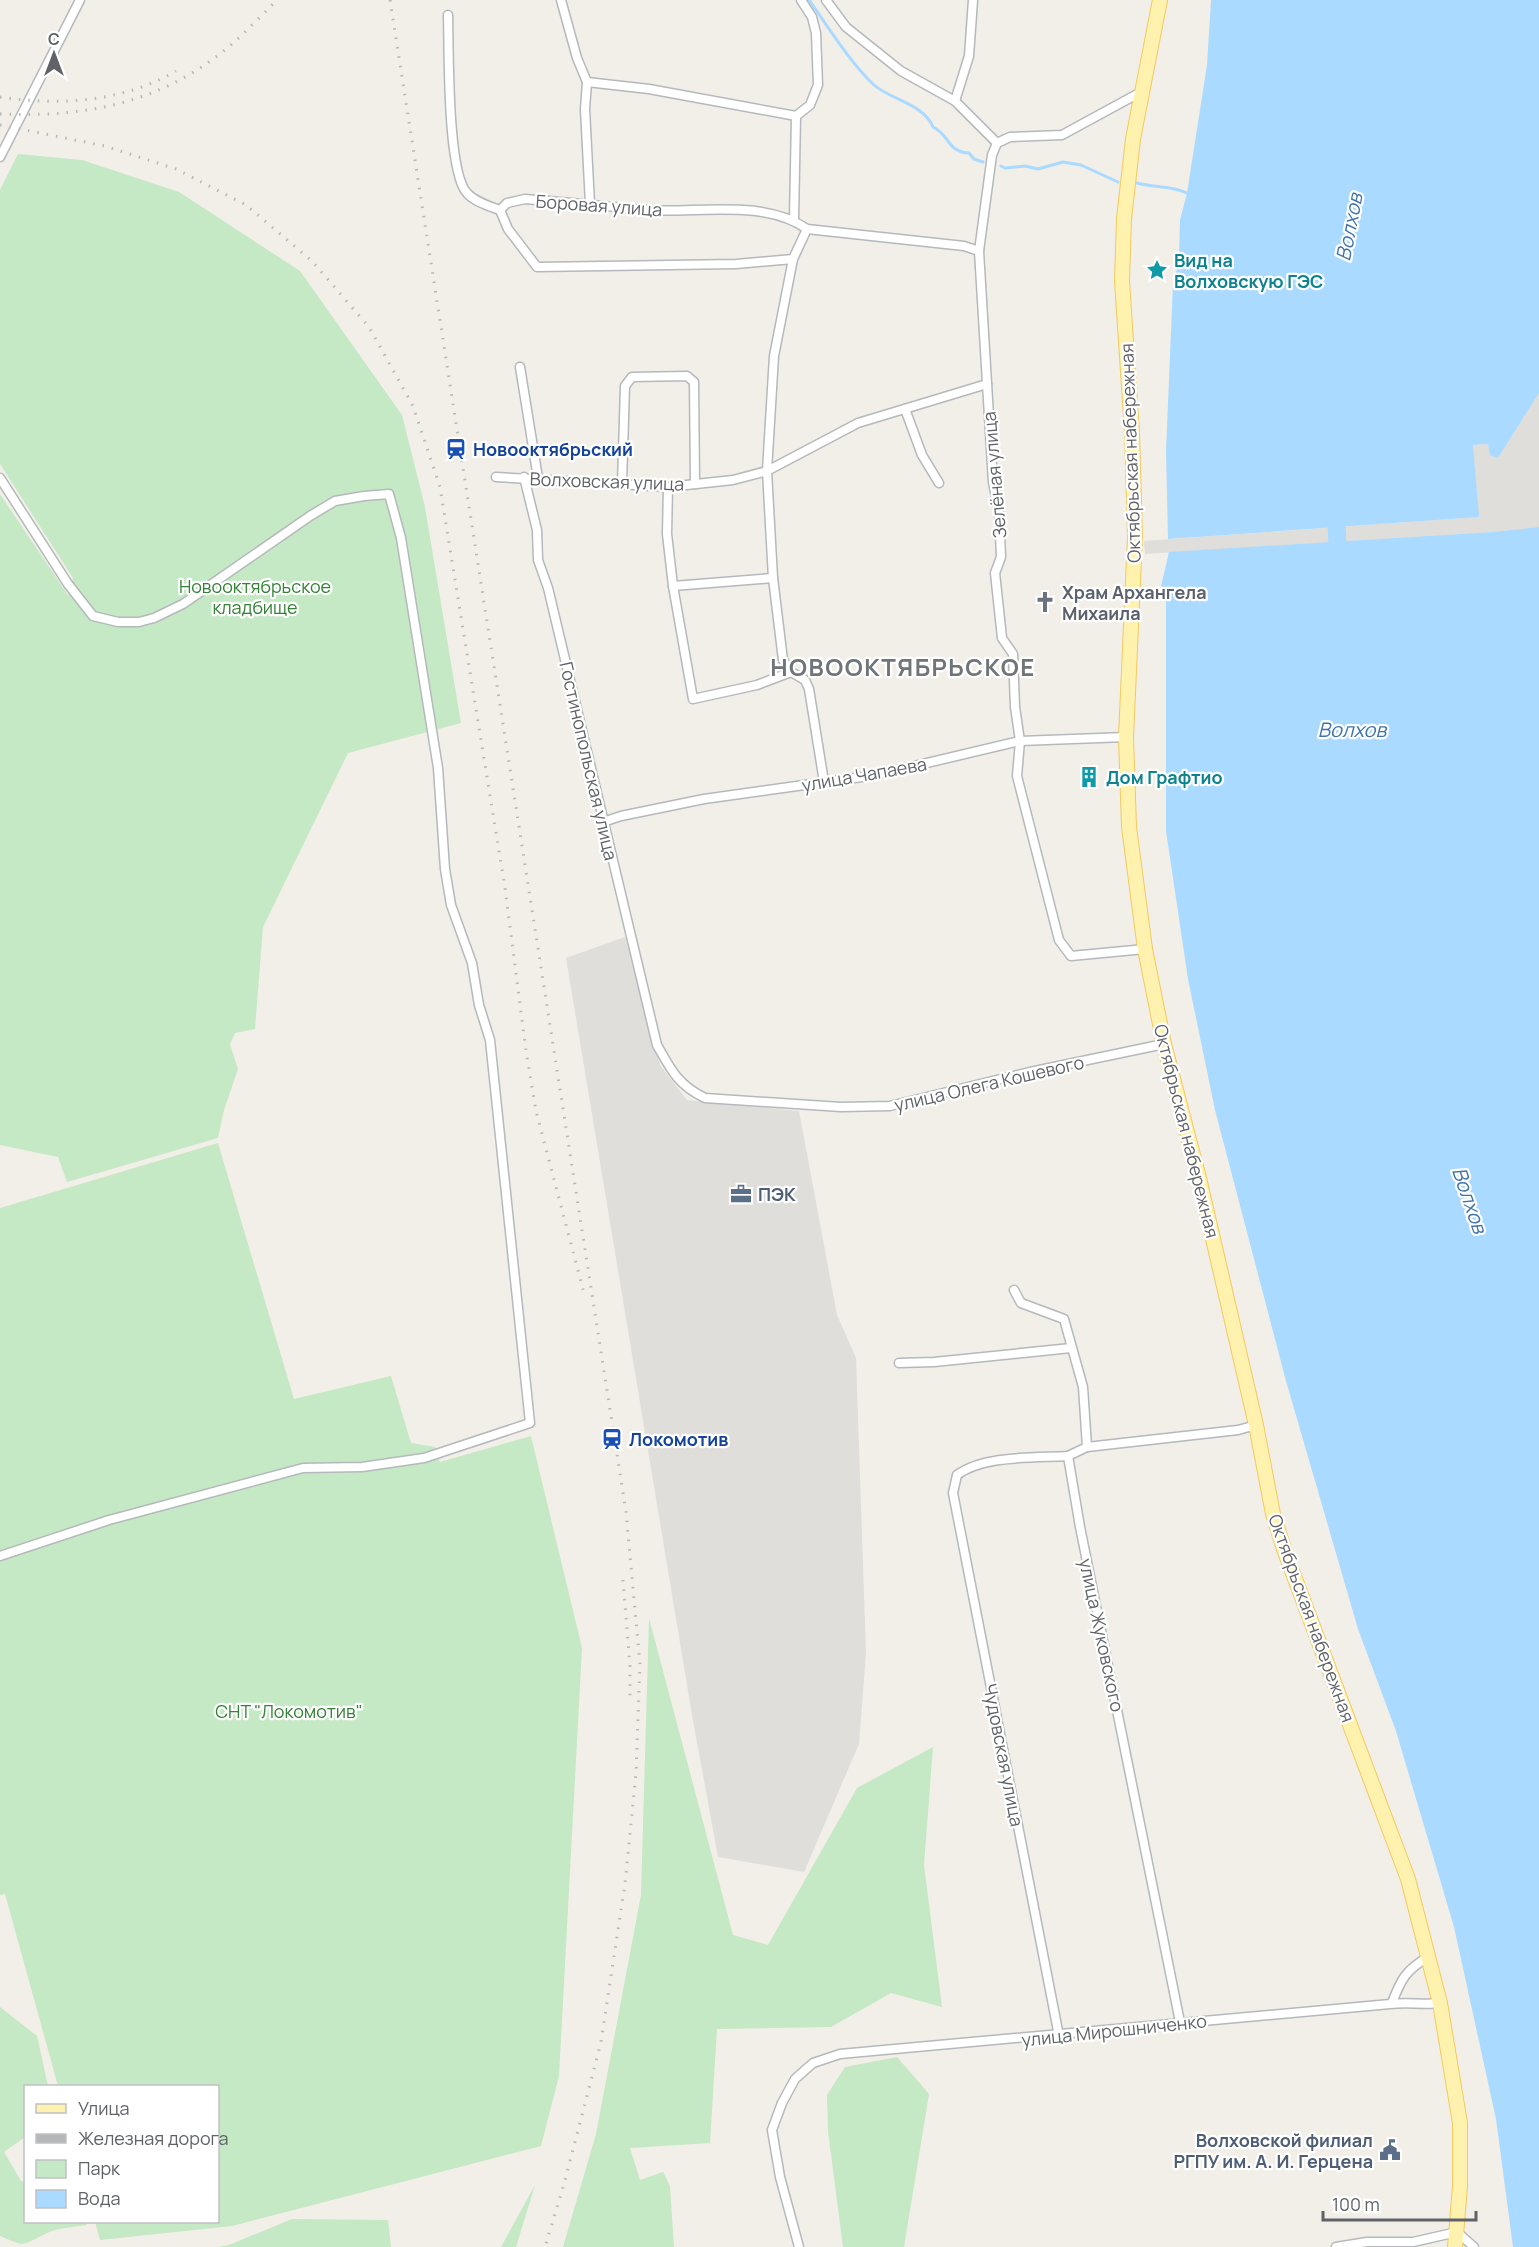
<svg xmlns="http://www.w3.org/2000/svg" width="1539" height="2247" viewBox="0 0 1539 2247" font-family="Manrope,sans-serif">
  <rect width="100%" height="100%" fill="#f1efe8"/>
  <g fill="#e0deda">
    <polygon points="1539,393 1539,527 1492,532 1145,554 1144,541 1478,517 1473,445 1488,444 1498,458"/>
    <polygon points="625,937 660,1065 687,1100 799,1111 837,1315 856,1358 866,1653 859,1744 804,1872 718,1857 692,1715 566,958"/>
  </g>
  <g fill="#c5e8c5">
    <polygon points="18,154 82,160 179,192 300,271 402,415 425,507 461,723 348,753 263,927 255,1029 235,1033 230,1044 238,1069 224,1110 218,1138 67,1182 58,1157 0,1145 0,494 68,595 73,578 0,464 0,190"/>
    <polygon points="218,1143 294,1399 391,1376 411,1443 435,1447 440,1462 531,1436 582,1648 559,2076 541,2146 232,2226 100,2240 95,2222 218,2222 218,2086 58,2086 5,1894 0,1895 0,1208"/>
    <polygon points="649,1618 733,1935 768,1945 857,1788 933,1747 924,1865 942,2007 891,1993 831,2027 717,2029 710,2143 630,2148 640,2180 663,2172 670,2186 674,2247 563,2247 596,2134 641,1895"/>
    <path d="M0 2007 37 2036 48 2086H26L25 2137 4 2152 21 2181 25 2182 26 2222H85L87 2225C74 2227 56 2228 45 2234 21 2246 26 2247 0 2236Z"/>
    <polygon points="897,2057 929,2094 904,2247 843,2247 828,2131 827,2095 845,2067"/>
    <polygon points="535,2185 516,2247 501,2247"/>
    <polygon points="292,2219 388,2220 391,2247 218,2247 229,2245"/>
  </g>
  <g fill="#aadaff">
    <polygon points="1211,0 1539,0 1539,393 1498,458 1490,455 1488,444 1473,445 1479,517 1168,539 1166,451 1173,284 1179,261 1180,220 1187,193 1207,65"/>
    <polygon points="1539,527 1539,2247 1513,2247 1496,2119 1454,1927 1396,1731 1358,1629 1286,1381 1215,1110 1188,979 1166,831 1166,603 1161,586 1169,552 1492,532"/>
  </g>
  <g fill="none" stroke-linecap="round" stroke-linejoin="round">
    <g stroke="#aadaff" stroke-width="3">
      <path d="M809 0C829 28 849 61 874 85 891 100 924 104 933 127 950 135 947 152 969 153L974 159 983 162"/>
      <polyline points="1001,166 1005,168 1025,166 1038,169 1063,162 1081,165 1118,182"/>
      <path d="M1137 183C1155 188 1170 185 1187 193"/>
    </g>
    <polyline stroke="#aadaff" stroke-width="18" points="1335,503 1339,565"/>
    <defs>
      <g id="minor">
        <polyline points="561,0 577,58 587,82 585,109 590,204"/>
        <polyline points="826,0 846,27 901,71 955,101"/>
        <polyline points="973,0 969,56 955,101 997,143 992,155 979,251 993,482 999,512 1001,557 995,573 1002,638 1013,654 1015,707 1020,741 1017,776 1059,940 1071,956 1145,949"/>
        <path d="M448 15C449 49 447 172 467 193 475 202 489 206 500 210"/>
        <polyline points="587,82 649,89 796,116 810,105 818,85 816,33 812,17 801,0"/>
        <polyline points="997,143 1010,137 1062,135 1141,92"/>
        <polyline points="0,157 80,0"/>
        <path d="M500 210 507 203 525 199C567 202 608 207 649 210 698 213 765 199 807 229L964 246 979 251"/>
        <polyline points="500,210 508,229 537,267 736,264 793,259"/>
        <polyline points="794,219 796,116"/>
        <polyline points="807,229 793,259 774,356 767,471 773,578 783,660 791,672 805,680 809,689 824,782"/>
        <polyline points="520,367 538,478"/>
        <polyline points="905,409 922,455 939,483"/>
        <polyline points="496,477 668,487 733,480 767,471 858,423 987,384"/>
        <path d="M524 477 537 530 538 560 548 588 657 1045C671 1070 678 1085 705 1098L841 1107 890 1106 1030 1072 1164 1044"/>
        <polyline points="0,478 68,584 93,616 118,622 139,622 154,618 183,604 310,516 335,501 364,496 389,494 401,538 438,768 445,869 451,905 472,963 479,1005 490,1040 530,1423 424,1458 362,1467 303,1468 109,1520 0,1556"/>
        <polyline points="622,484 625,386 632,377 687,376 694,382 695,484"/>
        <polyline points="668,487 667,534 673,586 693,699 757,685 791,672"/>
        <polyline points="673,586 773,578"/>
        <polyline points="603,822 621,816 704,799 876,775 1020,741 1126,737"/>
        <polyline points="1014,1290 1021,1303 1064,1319 1083,1387 1087,1447 1068,1456 1080,1527 1180,2022"/>
        <polyline points="899,1363 934,1362 1071,1348"/>
        <polyline points="1087,1447 1238,1430 1256,1425"/>
        <path d="M1392 2003C1401 1979 1406 1970 1428 1957"/>
        <path d="M1059 2036 953 1493 957 1475C984 1455 1035 1458 1068 1456"/>
        <path d="M799 2247 780 2177 772 2130 782 2103 795 2079 813 2063 840 2054C1024 2039 1207 2020 1390 2004 1407 2002 1424 2005 1440 2003"/>
        <polyline points="1336,2247 1367,2242 1413,2242 1457,2232 1474,2247"/>
      </g>
      <polyline id="primary" points="1160,0 1133,139 1124,219 1122,281 1132,432 1135,537 1126,737 1129,827 1145,949 1164,1044 1199,1178 1256,1425 1273,1514 1285,1552 1408,1879 1440,2003 1460,2123 1460,2186 1455,2247"/>
    </defs>
    <use href="#minor" stroke="#b5b8bc" stroke-width="11"/>
    <use href="#primary" stroke="#f2c960" stroke-width="16"/>
    <use href="#minor" stroke="#fff" stroke-width="8"/>
    <use href="#primary" stroke="#fff2af" stroke-width="14"/>
    <g stroke="#b6b7b8" stroke-width="3" stroke-dasharray="1.5 8" stroke-linecap="butt">
      <polyline points="390,0 626,1512 640,1664 636,1773 625,1884 601,2042 564,2184 545,2247"/>
      <path d="M0 97C60 106 123 102 176 71"/>
      <path d="M0 114C94 118 174 100 244 33 254 22 267 12 276 0"/>
      <polyline points="0,125 105,146 176,169 246,205 312,261 369,327 413,406 440,487 505,888 526,1051 536,1111 585,1297"/>
      <polyline points="623,1580 630,1666 630,1700"/>
    </g>
  </g>
  <defs>
    <symbol id="sight-bare" viewBox="-9 -9 18 18"><path d="M0-6L1.8-2.2L6-1.7L2.9 1.2L3.7 5.4L0 3.3L-3.7 5.4L-2.9 1.2L-6-1.7L-1.8-2.2Z" fill="#0f9aa8" stroke="#fff" stroke-width="2.5" paint-order="stroke"/></symbol>
    <symbol id="station-bare" viewBox="-9 -9 18 18"><path d="M-3-6H3Q5-6 5-4V2Q5 4 3 4L4.5 6H3L1.5 4h-3L-3 6H-4.5L-3 4Q-5 4-5 2V-4Q-5-6-3-6ZM-3.5-4v3h7v-3ZM-3.5 1v1.5H-2V1ZM2 1v1.5H3.5V1Z" fill="#1a4fb4" stroke="#fff" stroke-width="2.5" paint-order="stroke"/></symbol>
    <symbol id="church-bare" viewBox="-9 -9 18 18"><path d="M-1.2-6h2.4v3.5h3.3v2.4h-3.3V6h-2.4V-.1h-3.3v-2.4h3.3Z" fill="#6b7280" stroke="#fff" stroke-width="2.5" paint-order="stroke"/></symbol>
    <symbol id="building-bare" viewBox="-9 -9 18 18"><path d="M-4-6H4V6H1V3H-1V6H-4ZM-2.5-4.3h1.7v1.8h-1.7ZM.8-4.3h1.7v1.8H.8ZM-2.5-1h1.7V.8h-1.7ZM.8-1h1.7V.8H.8Z" fill="#0f9aa8" stroke="#fff" stroke-width="2.5" paint-order="stroke"/></symbol>
    <symbol id="office-bare" viewBox="-9 -9 18 18"><path d="M-6-3h4V-5.5h4V-3h4V5H-6ZM-1-4.5V-3h2v-1.5ZM-6 0V1H6V0Z" fill="#5c6f8a" stroke="#fff" stroke-width="2.5" paint-order="stroke"/></symbol>
    <symbol id="civic-bare" viewBox="-9 -9 18 18"><path d="M-.6-6.5H3V-4.5H.6V-3L4-1V1h2V6H-6V1h2V-1L-.6-3ZM-1.2 2.5V6h2.4V2.5Z" fill="#5c6f8a" stroke="#fff" stroke-width="2.5" paint-order="stroke"/></symbol>
  </defs>
  <g fill-rule="evenodd">
    <use href="#sight-bare" x="1142" y="255" width="30" height="30"/>
    <use href="#station-bare" x="441" y="434" width="30" height="30"/>
    <use href="#church-bare" x="1030" y="587" width="30" height="30"/>
    <use href="#building-bare" x="1074" y="762" width="30" height="30"/>
    <use href="#office-bare" x="726" y="1179" width="30" height="30"/>
    <use href="#station-bare" x="597" y="1424" width="30" height="30"/>
    <use href="#civic-bare" x="1375" y="2135" width="30" height="30"/>
  </g>
  <g text-anchor="middle" dominant-baseline="central" stroke-width="4.5" stroke-linejoin="round" paint-order="stroke">
    <g font-size="18" fill="#5f6368" stroke="#fff">
      <text transform="translate(599 205) rotate(4)">Боровая улица</text>
      <text transform="translate(1130 453) rotate(-92)">Октябрьская набережная</text>
      <text transform="translate(994 475) rotate(-95)">Зелёная улица</text>
      <text transform="translate(607 481) rotate(2)">Волховская улица</text>
      <text transform="translate(589 761) rotate(77)">Гостинопольская улица</text>
      <text transform="translate(864 774) rotate(-10)">улица Чапаева</text>
      <text transform="translate(989 1083) rotate(-13)">улица Олега Кошевого</text>
      <text transform="translate(1187 1131) rotate(76)">Октябрьская набережная</text>
      <text transform="translate(1312 1618) rotate(70)">Октябрьская набережная</text>
      <text transform="translate(1102 1635) rotate(78)">улица Жуковского</text>
      <text transform="translate(1004 1755) rotate(79)">Чудовская улица</text>
      <text transform="translate(1114 2030) rotate(-6)">улица Мирошниченко</text>
    </g>
    <g font-size="18" font-weight="bold" fill="#0d838f" stroke="#fff" text-anchor="start">
      <text x="1174" y="260">Вид на<tspan x="1174" dy="21">Волховскую ГЭС</tspan></text>
      <text x="1106" y="777">Дом Графтио</text>
    </g>
    <g font-size="18" font-weight="bold" fill="#164399" stroke="#fff" text-anchor="start">
      <text x="473" y="449">Новооктябрьский</text>
      <text x="629" y="1439">Локомотив</text>
    </g>
    <g font-size="18" fill="#348238" stroke="#fff">
      <text x="255" y="586">Новооктябрьское<tspan x="255" dy="21">кладбище</tspan></text>
      <text x="289" y="1711">СНТ "Локомотив"</text>
    </g>
    <g font-size="18" font-weight="bold" fill="#5b616d" stroke="#fff" text-anchor="start">
      <text x="1062" y="592">Храм Архангела<tspan x="1062" dy="21">Михаила</tspan></text>
    </g>
    <g font-size="18" font-weight="bold" fill="#4e5e75" stroke="#fff" text-anchor="start">
      <text x="758" y="1194">ПЭК</text>
      <text x="1373" y="2140" text-anchor="end">Волховской филиал<tspan x="1373" dy="21">РГПУ им. А. И. Герцена</tspan></text>
    </g>
    <g font-size="20" font-style="italic" fill="#4174aa" stroke="#fff">
      <text transform="translate(1349 227) rotate(-79)">Волхов</text>
      <text x="1352" y="729">Волхов</text>
      <text transform="translate(1470 1200) rotate(71)">Волхов</text>
    </g>
    <g font-size="24" font-weight="bold" letter-spacing="1.5" fill="#70757a" stroke="#fff">
      <text x="903" y="666">НОВООКТЯБРЬСКОЕ</text>
    </g>
  </g>
  <rect x="24" y="2085" width="195" height="138" fill="#ffffff" stroke="#bfc1c3" stroke-width="1.5"/>
  <rect x="36" y="2104" width="30" height="9" fill="#fff2af" stroke="#bfc1c3" stroke-width="1.5"/>
  <text x="78" y="2115" font-size="18" fill="#5f6368">Улица</text>
  <rect x="36" y="2134" width="30" height="9" fill="#b6b7b8" stroke="#bfc1c3" stroke-width="1.5"/>
  <text x="78" y="2145" font-size="18" fill="#5f6368">Железная дорога</text>
  <rect x="36" y="2160" width="30" height="18" fill="#c5e8c5" stroke="#bfc1c3" stroke-width="1.5"/>
  <text x="78" y="2175" font-size="18" fill="#5f6368">Парк</text>
  <rect x="36" y="2190" width="30" height="18" fill="#aadaff" stroke="#bfc1c3" stroke-width="1.5"/>
  <text x="78" y="2205" font-size="18" fill="#5f6368">Вода</text>
  <g transform="translate(54 54)" stroke="#ffffff" stroke-width="4.5" paint-order="stroke">
  <path d="M0-4.5L10 22L0 15L-10 22Z" fill="#5f6368"/>
  <text y="-9" font-size="16" font-weight="bold" text-anchor="middle" fill="#5f6368">С</text>
  </g>
  <path d="M1323 2211v9h153v-9" fill="none" stroke="#5f6368" stroke-width="3"/>
  <text x="1332" y="2211" font-size="18" fill="#5f6368" stroke="#ffffff" stroke-width="4.5" paint-order="stroke">100 m</text>
</svg>
